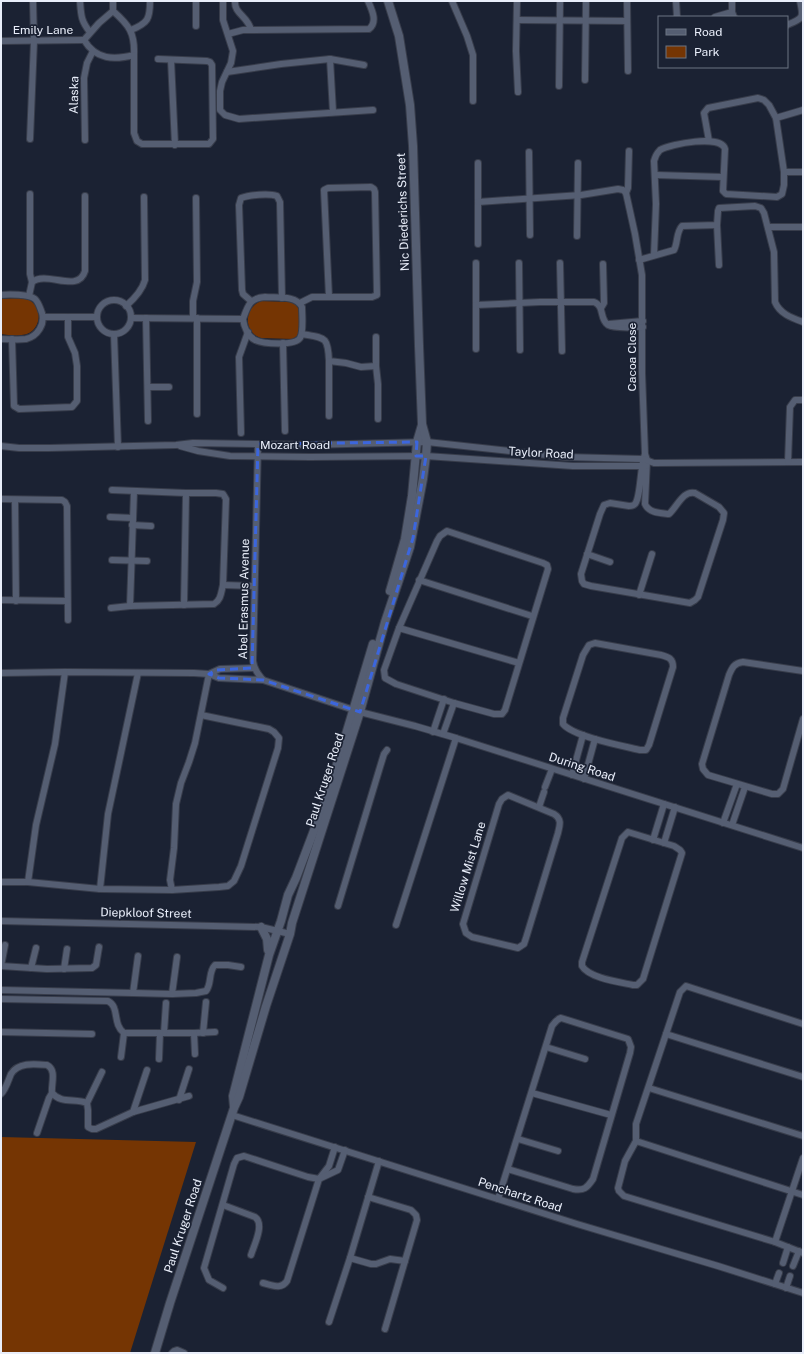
<svg xmlns="http://www.w3.org/2000/svg" width="804" height="1354" viewBox="0 0 804 1354" font-family="'Public Sans',sans-serif">
  <rect width="100%" height="100%" fill="#1b2233"/>
  <g fill="#753503">
    <path d="M1 299C9 299 21 297 29 300 43 307 41 327 29 333 21 337 9 335 1 334Z"/>
    <path d="M261 301 290 302 295 304 299 309V332L297 336 293 339 261 338C243 332 244 308 261 301Z"/>
    <polygon points="1,1137 196,1142 130,1353 1,1353"/>
  </g>
  <g fill="none" stroke-linecap="round" stroke-linejoin="round">
    <defs>
      <g id="minor">
        <path d="M80 1C81 15 81 21 90 32"/>
        <polyline points="223,1 223,20 233,51 231,63 222,82 220,91 220,110 225,115 239,119 373,110"/>
        <path d="M235 1C234 14 248 16 251 30"/>
        <polyline points="452,1 467,36 473,55 473,101"/>
        <polyline points="517,1 516,51 518,92"/>
        <polyline points="627,1 628,71"/>
        <polyline points="676,1 677,17"/>
        <polyline points="732,1 732,12 734,17"/>
        <polyline points="715,17 732,12"/>
        <polyline points="517,20 627,21"/>
        <path d="M787 25C803 18 804 18 800 1"/>
        <polyline points="196,26 196,1"/>
        <path d="M131 30C148 23 150 19 150 1"/>
        <path d="M228 34 243 30 369 29C378 22 372 10 368 1"/>
        <path d="M84 40C96 60 114 60 134 55 135 33 129 25 113 11V1"/>
        <polyline points="84,40 99,23 113,11"/>
        <polyline points="1,41 84,40"/>
        <polyline points="134,55 134,133 137,141 142,144 209,144 213,139 212,65 210,62 207,61 158,59"/>
        <polyline points="330,59 333,112"/>
        <polyline points="171,60 175,145"/>
        <polyline points="227,72 281,64 330,59 364,65"/>
        <polyline points="585,80 586,1"/>
        <polyline points="559,86 560,1"/>
        <polyline points="776,118 803,110"/>
        <polyline points="30,139 34,41 33,1"/>
        <polyline points="85,140 84,78 87,63 93,51"/>
        <polyline points="529,152 530,235"/>
        <polyline points="478,163 478,244"/>
        <polyline points="784,172 803,172"/>
        <polyline points="656,175 723,177"/>
        <polyline points="626,193 628,188 629,151"/>
        <path d="M478 202 581 195 618 189 623 190 626 193 635 234 642 275V373L645 454 647 460 645 504C649 513 660 513 669 514 677 507 683 490 695 493L719 507 724 513 723 520 698 597 695 600 690 603 591 586 584 584 582 581 581 574 600 514 604 505 610 503 629 506C631 506 633 506 635 504 641 497 640 465 645 454"/>
        <polyline points="717,225 719,265"/>
        <polyline points="768,227 803,227"/>
        <polyline points="577,236 578,163"/>
        <path d="M654 255 656 204 654 161C655 157 657 153 660 150 671 144 721 134 725 149L723 191 726 194 777 197 782 194 784 185V172L776 118 769 105 764 100 758 98 708 108 704 113 709 141"/>
        <path d="M639 260 674 250C678 243 676 232 682 226L717 225 718 211 719 208 755 206 761 208 764 213 774 252 775 302C780 314 792 318 803 322"/>
        <polyline points="476,263 476,349"/>
        <polyline points="519,263 520,350"/>
        <polyline points="560,263 562,351"/>
        <path d="M32 282C47 270 78 294 85 271V196"/>
        <path d="M1 295C8 294 29 294 35 299 39 303 40 308 42 313 45 324 38 336 26 339 18 340 9 339 1 339"/>
        <polyline points="29,296 32,282 30,274 30,194"/>
        <path d="M265 297C277 298 296 295 302 307 302 314 304 332 300 338 295 346 263 344 255 340 248 336 244 327 243 319 248 305 250 298 265 297Z"/>
        <circle cx="114" cy="317" r="17"/>
        <path d="M251 301 243 294 242 290 239 205 241 198C249 195 269 193 277 196L280 202 282 298"/>
        <polyline points="300,303 312,297 372,297 377,295 375,192 374,189 371,187 328,188 324,190 329,297"/>
        <path d="M476 305 540 302H594C605 306 599 319 608 325 615 329 634 327 643 327"/>
        <path d="M126 306C134 299 142 291 145 280L144 197"/>
        <polyline points="601,308 604,303 603,264"/>
        <polyline points="43,317 97,317"/>
        <polyline points="131,318 243,319"/>
        <polyline points="146,318 148,421"/>
        <polyline points="193,318 193,301 197,282 196,198"/>
        <polyline points="609,324 643,321"/>
        <polyline points="114,334 118,447"/>
        <path d="M302 334C325 338 328 336 329 361L346 363 361 367 376 366V337"/>
        <polyline points="12,339 14,406 19,409 72,407 77,401 77,366 75,353 68,337 68,317"/>
        <polyline points="283,343 285,431"/>
        <polyline points="329,361 329,416"/>
        <polyline points="376,366 378,384 378,419"/>
        <polyline points="148,387 169,387"/>
        <polyline points="197,414 197,318"/>
        <polyline points="241,433 239,357 248,332"/>
        <path d="M258 444 253 661C254 669 258 674 263 680L360 712 415 726 456 738 803 848"/>
        <polyline points="1,446 19,448 49,448 176,445 193,443 308,445 427,442 565,457 643,459 654,463 803,462"/>
        <polyline points="180,446 198,451 230,456 310,457 426,456 573,466 646,466"/>
        <polyline points="788,462 790,407 795,400 803,400"/>
        <polyline points="1,499 62,500 65,502 67,506 68,620"/>
        <polyline points="15,500 16,601"/>
        <polyline points="110,517 133,518"/>
        <polyline points="132,525 151,526"/>
        <polygon points="447,531 543,563 547,565 548,569 505,710 502,714 494,714 454,703 396,684 385,678 384,670 399,628 437,541 440,536"/>
        <polyline points="587,554 610,562"/>
        <polyline points="112,560 147,561"/>
        <polyline points="419,580 532,616"/>
        <polyline points="223,585 254,586"/>
        <polyline points="639,595 652,554"/>
        <polyline points="1,600 67,601"/>
        <polyline points="184,605 186,493"/>
        <polyline points="130,606 134,491"/>
        <path d="M111 608 130 606 214 604C221 600 221 593 223 585L226 499 223 494 216 493H186L112 490"/>
        <polyline points="399,628 519,663"/>
        <path d="M595 643 661 655C668 657 673 658 673 667L649 745 646 750H640C623 746 574 737 563 724V718L583 655 589 645Z"/>
        <path d="M803 671 743 662C734 663 732 668 729 675L702 764 703 769 708 775 772 794H778L783 789 803 719"/>
        <polyline points="1,673 65,672 194,673 209,674 219,678 263,680"/>
        <polyline points="433,732 444,699"/>
        <polyline points="443,734 454,703"/>
        <polyline points="572,775 583,735"/>
        <polyline points="584,779 595,739"/>
        <polyline points="545,787 552,769"/>
        <path d="M508 795 554 814C562 819 560 825 558 833L526 938 524 944 518 948 472 937 466 933 463 924 499 804 502 799Z"/>
        <polyline points="539,807 544,792"/>
        <polyline points="723,823 737,784"/>
        <polyline points="732,825 745,787"/>
        <path d="M628 832 674 846 680 850 682 853 643 979 637 985H633C619 982 589 978 582 966V962L622 838Z"/>
        <polyline points="653,840 664,804"/>
        <polyline points="664,843 675,807"/>
        <polyline points="1,882 28,882 100,889 172,890 219,887 228,886 234,881 241,866 278,748 279,738 274,732 269,729 201,715"/>
        <polyline points="28,882 36,825 55,744 65,672"/>
        <polyline points="100,889 108,814 138,673"/>
        <polyline points="172,890 170,880 174,848 176,804 181,783 189,762 195,743 209,674 220,669 254,668"/>
        <polyline points="338,906 380,767 384,754 387,750"/>
        <polyline points="1,921 261,927 290,934"/>
        <polyline points="396,925 456,738"/>
        <polyline points="1,966 47,969 92,968 96,965 99,947"/>
        <polyline points="1,966 5,945"/>
        <polyline points="31,968 36,948"/>
        <polyline points="64,969 67,949"/>
        <polyline points="1,990 133,993 138,956"/>
        <polyline points="133,993 172,994 177,957"/>
        <path d="M172 994 196 993 206 991C212 984 208 972 215 965H228L241 967"/>
        <path d="M1 999 108 1001C120 1007 112 1024 124 1033H194L215 1032"/>
        <polyline points="803,1024 686,986 680,992 666,1034 803,1077"/>
        <polyline points="1,1032 92,1034"/>
        <polyline points="164,1033 166,1003"/>
        <polyline points="194,1033 195,1054"/>
        <polyline points="203,1033 206,1002"/>
        <polyline points="546,1047 585,1059"/>
        <polyline points="121,1057 124,1033"/>
        <polyline points="159,1059 160,1033"/>
        <polyline points="649,1088 803,1136"/>
        <polyline points="532,1093 611,1115"/>
        <path d="M1 1094C6 1089 8 1081 11 1074 18 1062 35 1064 47 1065 57 1070 51 1084 52 1093 61 1104 75 1098 87 1103L88 1110V1127L92 1129H96L133 1112 189 1096"/>
        <polyline points="179,1100 189,1069"/>
        <polyline points="87,1103 102,1072"/>
        <polyline points="133,1112 147,1070"/>
        <polyline points="232,1115 577,1224 718,1266 803,1293"/>
        <polyline points="37,1133 49,1098 52,1093"/>
        <polyline points="518,1139 558,1151"/>
        <polyline points="636,1141 636,1124 666,1034"/>
        <polyline points="803,1195 636,1141 625,1161 618,1188 619,1191 624,1196 775,1242 803,1253"/>
        <polyline points="368,1197 411,1210 416,1215 417,1220 385,1329"/>
        <path d="M498 1199 552 1026C555 1022 557 1019 561 1018L628 1039 631 1047 630 1053 593 1179C587 1188 584 1191 573 1189L508 1169"/>
        <path d="M223 1205 255 1217C265 1224 254 1245 251 1255"/>
        <polyline points="775,1242 803,1158"/>
        <polyline points="350,1258 371,1264 376,1264 390,1259 405,1261"/>
        <polyline points="783,1263 788,1247"/>
        <polyline points="793,1266 799,1251"/>
        <path d="M263 1283C272 1285 281 1290 287 1281L319 1179 329 1166 335 1147"/>
        <polyline points="775,1284 779,1273"/>
        <polyline points="223,1288 209,1280 204,1268 234,1164 237,1158 244,1156 308,1177 319,1179 338,1170 345,1150"/>
        <polyline points="786,1288 790,1276"/>
        <polyline points="329,1322 350,1258 379,1161"/>
        <polyline points="172,1353 174,1351 177,1350 184,1353"/>
      </g>
      <g id="tertiary">
        <polyline points="390,591 405,539 412,496 417,442 422,425"/>
        <polyline points="261,927 267,939 268,950"/>
        <polyline points="234,1107 233,1096 269,955 281,921 288,895 296,878 329,791 373,644"/>
        <polyline points="155,1353 170,1303 234,1108 239,1097 266,1006 290,934 292,923 360,712 385,622 410,547 423,479 426,456 427,442 422,424 419,346 413,146 410,105 399,36 388,1"/>
      </g>
    </defs>
    <use href="#minor" stroke="#383d4b" stroke-width="8"/>
    <use href="#tertiary" stroke="#383d4b" stroke-width="10"/>
    <use href="#minor" stroke="#555e72" stroke-width="6"/>
    <use href="#tertiary" stroke="#555e72" stroke-width="8"/>
  </g>
  <path fill="none" stroke="#3c66dd" stroke-width="3" stroke-dasharray="8 5" stroke-linejoin="round" d="M417 442 416 456H426L413 538 360 712 263 680 219 678 209 674 216 670 252 668 258 444Z"/>
  <g text-anchor="middle" dominant-baseline="central" stroke-width="3.5" stroke-linejoin="round" paint-order="stroke">
    <g font-size="12" fill="#e9eefa" stroke="#1b2233">
      <text x="43" y="30">Emily Lane</text>
      <text transform="translate(74 95) rotate(-89)">Alaska</text>
      <text transform="translate(403 212) rotate(-92)">Nic Diederichs Street</text>
      <text transform="translate(632 357) rotate(-90)">Cacoa Close</text>
      <text x="295" y="445">Mozart Road</text>
      <text transform="translate(541 453) rotate(3)">Taylor Road</text>
      <text transform="translate(244 599) rotate(-89)">Abel Erasmus Avenue</text>
      <text transform="translate(582 767) rotate(18)">During Road</text>
      <text transform="translate(325 780) rotate(-72)">Paul Kruger Road</text>
      <text transform="translate(468 867) rotate(-73)">Willow Mist Lane</text>
      <text transform="translate(146 913) rotate(1)">Diepkloof Street</text>
      <text transform="translate(520 1195) rotate(18)">Penchartz Road</text>
      <text transform="translate(183 1226) rotate(-72)">Paul Kruger Road</text>
    </g>
  </g>
  <rect width="804" height="1354" fill="none" stroke="#e9eefa" stroke-width="4"/>
  <rect x="658" y="16" width="130" height="52" fill="#1b2233" stroke="#6d7483"/>
  <rect x="666" y="29" width="20" height="6" fill="#555e72" stroke="#6d7483"/>
  <text x="694" y="36" font-size="12" fill="#e9eefa">Road</text>
  <rect x="666" y="46" width="20" height="12" fill="#753503" stroke="#6d7483"/>
  <text x="694" y="56" font-size="12" fill="#e9eefa">Park</text>
</svg>
